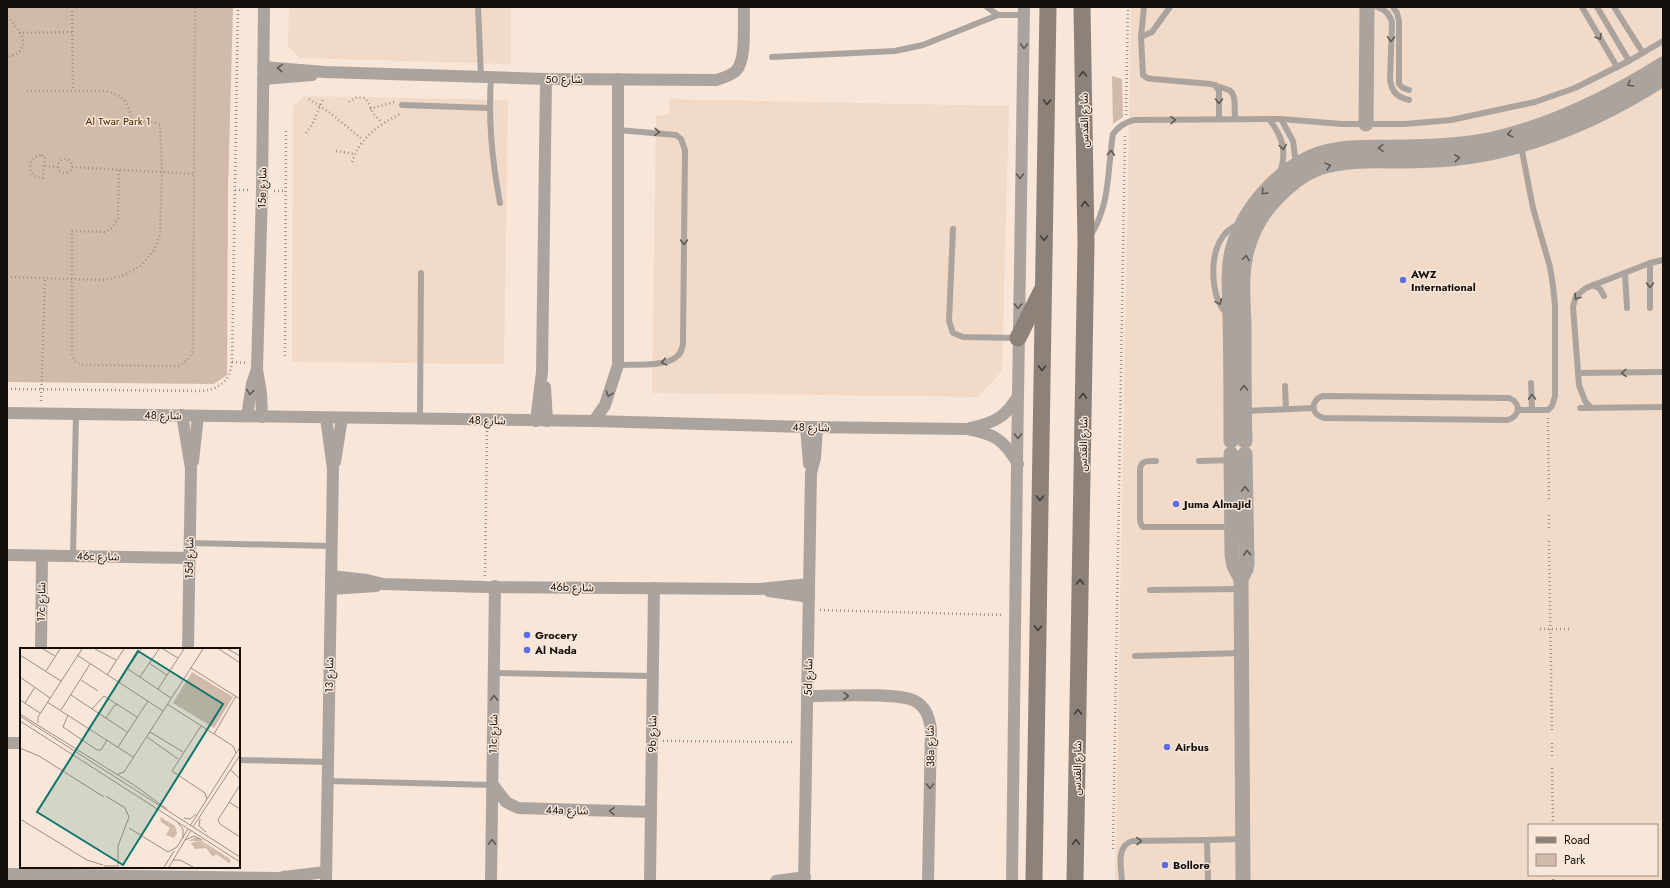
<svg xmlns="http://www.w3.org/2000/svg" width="1670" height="888" viewBox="0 0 1670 888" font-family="Jost,'Noto Sans Arabic',sans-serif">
  <rect width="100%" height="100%" fill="#f8e6d8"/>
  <g fill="#f2dac8" fill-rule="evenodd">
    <polygon points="289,7 511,7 511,64 300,58 288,46"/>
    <path d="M1131 7H1663V881H1115ZM1529 825H1657V875H1529Z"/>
    <polygon points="305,96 508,100 504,364 292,362 293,106"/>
    <polygon points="670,99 1009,106 1002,371 978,397 652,393 656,116 669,114"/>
  </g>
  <g fill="#d1baa9">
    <polygon points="7,7 233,7 228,190 227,375 214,384 7,382"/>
    <polygon points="1112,76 1122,79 1123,117 1113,124"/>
  </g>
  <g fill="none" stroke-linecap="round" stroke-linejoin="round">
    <g stroke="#9e9186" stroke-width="2.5" stroke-dasharray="1 3" stroke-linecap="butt">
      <polyline points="72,7 73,90"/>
      <path d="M7 17C21 30 35 51 7 57"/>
      <polyline points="19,33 72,32"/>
      <polyline points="309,99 329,112 363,140"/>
      <polyline points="349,102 357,97 365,98 369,104 373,113 382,123"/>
      <polyline points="370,109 394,102"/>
      <polyline points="1126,115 1128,7"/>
      <polyline points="306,133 312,125 323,99"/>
      <polyline points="336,151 355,154"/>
      <path d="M42 155 45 157 43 178C27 179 25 157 42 155Z"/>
      <circle cx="65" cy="166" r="7"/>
      <path d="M352 162C360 138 378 125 400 114"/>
      <polyline points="45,166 58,167"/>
      <polyline points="72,167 194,174"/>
      <path d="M119 170 118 219 112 228 105 232 72 231V356L76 362 82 365 179 366C186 362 190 358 193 350L195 7"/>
      <polyline points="235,190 251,190"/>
      <polyline points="274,191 285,191"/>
      <path d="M7 277 105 280 124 275 140 266 153 252 160 235 162 172 160 125 154 122 134 121C131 117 130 114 129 109 125 98 116 93 105 91H26"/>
      <polyline points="285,356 286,129"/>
      <polyline points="232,362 246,363"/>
      <path d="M7 389 201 391C220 389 230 381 232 362L238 7"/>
      <polyline points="41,401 45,278"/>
      <polyline points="1548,418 1549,502"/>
      <polyline points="1549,515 1549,530"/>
      <polyline points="1549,541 1552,733"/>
      <polyline points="485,576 487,431"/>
      <polyline points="820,610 1003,615"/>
      <polyline points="1540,629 1572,629"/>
      <polyline points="663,741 794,742"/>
      <polyline points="1552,743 1552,758"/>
      <polyline points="1552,768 1553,825"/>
      <polyline points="1113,849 1125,134"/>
      <polyline points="1553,875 1553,881"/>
    </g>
    <g stroke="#aba49e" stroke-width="6">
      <polyline points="478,7 481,77"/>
      <polyline points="987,7 998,15"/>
      <path d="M1144 7 1141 37 1143 75 1147 78 1153 79 1211 84 1229 90C1237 95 1234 110 1235 119"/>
      <path d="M1377 7C1386 10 1389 14 1392 22L1390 80C1392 92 1397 97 1409 100"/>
      <polyline points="1393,7 1397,13 1399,21 1399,84 1403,88 1409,90"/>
      <polyline points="1582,7 1617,67"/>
      <polyline points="1597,7 1629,61"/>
      <polyline points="1614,7 1643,53"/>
      <polyline points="1141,37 1152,32 1170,7"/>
      <polyline points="772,57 895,51 923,45 998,15 1024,15"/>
      <path d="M491 78C488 120 492 161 500 203"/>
      <polyline points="1215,85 1219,91 1219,119"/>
      <polyline points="402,105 489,108"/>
      <path d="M1269 119C1283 137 1287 151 1280 173"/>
      <polyline points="1281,119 1293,141 1296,164"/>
      <polyline points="953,229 949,321 953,333 963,337 1018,338"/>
      <path d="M1091 235C1111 202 1107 171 1113 134 1119 126 1124 123 1134 120L1281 119 1342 124H1405L1451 120 1535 102 1575 88 1629 61 1663 41"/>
      <polyline points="1625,273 1627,308"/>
      <polyline points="1593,285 1600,289 1604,296"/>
      <polyline points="1650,308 1650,263"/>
      <path d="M1228 314C1211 301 1210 261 1219 243 1223 234 1230 228 1239 224"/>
      <path d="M618 365C632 364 665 367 676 357 681 354 682 349 683 344L685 150 681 139 676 135 618 130"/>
      <polyline points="1578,373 1663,372"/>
      <polyline points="1531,383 1532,410"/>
      <polyline points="1285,386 1286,409"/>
      <path d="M1322 396 1509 398C1522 403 1520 417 1507 420L1324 418C1311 415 1310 401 1322 396Z"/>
      <polyline points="1580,408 1663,407"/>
      <polyline points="1591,408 1585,401 1579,385 1573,307 1576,296 1586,288 1650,263 1663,260"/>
      <polyline points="1519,410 1548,410 1552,406 1555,396 1555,305 1553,286 1550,267 1533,208 1521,146"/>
      <polyline points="1245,411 1313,408"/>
      <polyline points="420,419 421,273"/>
      <path d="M1156 461C1149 461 1142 460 1140 468V520L1141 524 1143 527H1232"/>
      <polyline points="1199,461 1232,460"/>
      <polyline points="190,543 332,546"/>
      <polyline points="73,556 76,413"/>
      <polyline points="1150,590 1241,589"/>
      <polyline points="1135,656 1241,653"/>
      <polyline points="494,673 653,676"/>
      <polyline points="239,760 328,762"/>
      <polyline points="328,781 493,785"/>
      <polyline points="1207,840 1242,839"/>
      <path d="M1122 881C1121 867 1116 846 1132 841L1207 840 1208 881"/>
    </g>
    <g stroke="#aba49e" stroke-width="12">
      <path d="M263 67 325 72 546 79 716 80C723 78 730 76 736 71 747 59 743 23 744 7"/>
      <polyline points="263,79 312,75"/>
      <polyline points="545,387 547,421"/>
      <path d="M7 413 594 421 806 427 968 429C995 434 1004 440 1018 464"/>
      <polyline points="182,415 191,468 188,649"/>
      <polyline points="247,416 252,384 257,369"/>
      <polyline points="262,417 261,393 257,369 262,191 264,7"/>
      <polyline points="536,421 542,372 546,79"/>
      <polyline points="594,421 605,405 618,365 618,79"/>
      <polyline points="806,427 809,464"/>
      <path d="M970 428C994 423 1006 417 1018 396"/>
      <polyline points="193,461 198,416"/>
      <polyline points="335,462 342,418"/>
      <polyline points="7,555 189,558"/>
      <polyline points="331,576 367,580 383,584 485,587 760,589 809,584"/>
      <polyline points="331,589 376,586"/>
      <polyline points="769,591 809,597"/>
      <polyline points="41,649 42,556"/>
      <path d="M807 696C829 696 899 692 915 701 926 707 929 717 931 729L928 881"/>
      <polyline points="7,743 21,743"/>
      <polyline points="493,785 506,802 518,808 651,812"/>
      <polyline points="7,874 277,878 292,881"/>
      <polyline points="283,877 326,872"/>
      <polyline points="326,881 333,469 326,418"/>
      <polyline points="491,881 495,586"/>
      <polyline points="650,881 654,588"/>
      <polyline points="776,881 805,877"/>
      <polyline points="804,881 811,473 815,458 817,427"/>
      <path d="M1012 881C1015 590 1019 298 1024 7"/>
    </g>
    <g stroke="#aba49e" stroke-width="15">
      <polyline points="1366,124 1367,7"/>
      <path d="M1231 441C1231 401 1231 361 1230 320 1230 298 1227 273 1232 251 1238 227 1252 204 1270 186 1287 169 1310 154 1335 150 1354 146 1374 148 1394 147 1427 147 1461 146 1493 139 1554 125 1610 97 1663 64"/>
      <path d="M1245 441C1244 402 1244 363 1244 324 1243 301 1241 276 1246 254 1251 234 1261 214 1276 199 1288 186 1303 174 1319 168 1346 159 1375 161 1402 161 1433 161 1465 159 1495 152 1555 138 1612 112 1663 79"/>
      <polyline points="1231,454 1232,555 1234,566 1241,579 1243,881"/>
      <polyline points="1241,579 1246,569 1247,564 1245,454"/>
    </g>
    <g stroke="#8d827a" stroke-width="17">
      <polyline points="1018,338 1042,290"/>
      <polyline points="1034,881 1048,7"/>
      <polyline points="1075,881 1086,243 1082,7"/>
    </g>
  </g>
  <defs><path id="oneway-chevron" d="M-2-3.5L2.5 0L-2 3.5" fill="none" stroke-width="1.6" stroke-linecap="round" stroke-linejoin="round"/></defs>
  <g stroke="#605a54">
    <use href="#oneway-chevron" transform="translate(1599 37) rotate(60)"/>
    <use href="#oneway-chevron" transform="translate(1391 39) rotate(92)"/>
    <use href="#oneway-chevron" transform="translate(1024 46) rotate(91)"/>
    <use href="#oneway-chevron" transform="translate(280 68) rotate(-176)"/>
    <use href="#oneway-chevron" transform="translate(1630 84) rotate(150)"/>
    <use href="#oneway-chevron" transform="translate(1219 101) rotate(90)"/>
    <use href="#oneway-chevron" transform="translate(1173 120) rotate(-1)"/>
    <use href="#oneway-chevron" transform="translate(657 132) rotate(3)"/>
    <use href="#oneway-chevron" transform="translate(1510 134) rotate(166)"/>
    <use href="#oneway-chevron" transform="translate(1283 147) rotate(82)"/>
    <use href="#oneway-chevron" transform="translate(1381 148) rotate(179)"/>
    <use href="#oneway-chevron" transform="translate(1111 153) rotate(-85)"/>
    <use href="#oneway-chevron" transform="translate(1457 158) rotate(-5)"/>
    <use href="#oneway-chevron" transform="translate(1328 166) rotate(-15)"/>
    <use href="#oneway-chevron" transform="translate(1020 176) rotate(91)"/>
    <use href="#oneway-chevron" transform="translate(1264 192) rotate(134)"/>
    <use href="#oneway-chevron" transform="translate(684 242) rotate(90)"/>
    <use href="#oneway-chevron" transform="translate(1246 258) rotate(-81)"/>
    <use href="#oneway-chevron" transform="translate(1650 285) rotate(90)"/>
    <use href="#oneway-chevron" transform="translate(1577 297) rotate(123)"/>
    <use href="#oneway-chevron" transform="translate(1219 302) rotate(66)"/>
    <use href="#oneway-chevron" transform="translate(1018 306) rotate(91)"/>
    <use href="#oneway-chevron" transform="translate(664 362) rotate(167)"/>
    <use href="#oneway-chevron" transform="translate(1624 373) rotate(179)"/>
    <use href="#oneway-chevron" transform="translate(1244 388) rotate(-91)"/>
    <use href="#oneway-chevron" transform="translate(250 392) rotate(99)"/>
    <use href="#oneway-chevron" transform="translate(609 394) rotate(109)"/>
    <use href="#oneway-chevron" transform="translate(1532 397) rotate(-91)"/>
    <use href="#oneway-chevron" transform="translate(1018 436) rotate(90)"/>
    <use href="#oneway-chevron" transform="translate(1245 489) rotate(-91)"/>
    <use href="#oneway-chevron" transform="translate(1247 553) rotate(-93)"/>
    <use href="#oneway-chevron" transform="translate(846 696)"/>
    <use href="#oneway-chevron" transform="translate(494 698) rotate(-89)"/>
    <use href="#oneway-chevron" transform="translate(930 786) rotate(91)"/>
    <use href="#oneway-chevron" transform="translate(612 811) rotate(-179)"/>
    <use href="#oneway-chevron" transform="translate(1139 841) rotate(-1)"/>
    <use href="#oneway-chevron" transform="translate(492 842) rotate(-89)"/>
  </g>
  <g stroke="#443d37">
    <use href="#oneway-chevron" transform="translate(1083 74) rotate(-91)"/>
    <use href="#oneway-chevron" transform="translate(1047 102) rotate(91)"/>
    <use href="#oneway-chevron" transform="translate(1085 204) rotate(-91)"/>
    <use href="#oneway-chevron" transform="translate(1044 238) rotate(91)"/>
    <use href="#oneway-chevron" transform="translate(1042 368) rotate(91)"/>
    <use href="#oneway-chevron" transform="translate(1083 396) rotate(-89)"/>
    <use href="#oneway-chevron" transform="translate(1040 498) rotate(91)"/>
    <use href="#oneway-chevron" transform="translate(1080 582) rotate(-89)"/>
    <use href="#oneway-chevron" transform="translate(1038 628) rotate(91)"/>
    <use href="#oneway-chevron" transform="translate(1078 712) rotate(-89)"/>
    <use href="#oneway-chevron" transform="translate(1076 842) rotate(-89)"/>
  </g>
  <g fill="#5f6de5" stroke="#f8e6d8" stroke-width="1.5">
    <circle cx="1403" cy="280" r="4"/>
    <circle cx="1176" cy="504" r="4"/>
    <circle cx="527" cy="635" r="4"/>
    <circle cx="527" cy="650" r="4"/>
    <circle cx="1167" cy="747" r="4"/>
    <circle cx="1165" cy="865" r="4"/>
  </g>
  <g text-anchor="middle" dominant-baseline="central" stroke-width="3" stroke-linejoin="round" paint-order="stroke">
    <g font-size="11" fill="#140f0a" stroke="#f8e6d8">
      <text x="564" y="79">شارع 50</text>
      <text transform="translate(1084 120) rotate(-91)">شارع القدس</text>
      <text transform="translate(262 188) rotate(-89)">15e شارع</text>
      <text transform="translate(163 415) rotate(1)">شارع 48</text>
      <text transform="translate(487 420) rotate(1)">شارع 48</text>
      <text transform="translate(811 427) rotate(1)">شارع 48</text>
      <text transform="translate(1083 444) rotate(-89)">شارع القدس</text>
      <text transform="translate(98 556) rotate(1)">46c شارع</text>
      <text transform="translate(189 558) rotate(-89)">15d شارع</text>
      <text transform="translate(572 587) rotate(1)">46b شارع</text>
      <text transform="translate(41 602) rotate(-89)">17c شارع</text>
      <text transform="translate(329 675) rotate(-89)">شارع 13</text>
      <text transform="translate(808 677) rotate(-89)">5d شارع</text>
      <text transform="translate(493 734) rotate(-89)">11c شارع</text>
      <text transform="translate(652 734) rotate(-89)">9b شارع</text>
      <text transform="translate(930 746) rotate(-91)">38a شارع</text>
      <text transform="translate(1077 768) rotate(-89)">شارع القدس</text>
      <text transform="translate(567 810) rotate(1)">44a شارع</text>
    </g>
    <g font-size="11" fill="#4c2701" stroke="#f8e6d8">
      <text x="118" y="121">Al Twar Park 1</text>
    </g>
    <g font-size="11" font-weight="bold" fill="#140f0a" stroke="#f8e6d8" text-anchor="start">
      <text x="1411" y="274">AWZ<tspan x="1411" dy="13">International</tspan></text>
      <text x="1184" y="504">Juma Almajid</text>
      <text x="535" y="635">Grocery</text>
      <text x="535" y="650">Al Nada</text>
      <text x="1175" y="747">Airbus</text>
      <text x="1173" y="865">Bollore</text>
    </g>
  </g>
  <g transform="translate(20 648)">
    <rect width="220" height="220" fill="#f8e6d8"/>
    <path d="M172 24 213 49 194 80 153 55ZM140 169 155 178 157 185 154 190 146 187 150 180 141 174ZM176 189 210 211 211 214 209 215 196 206 193 209 186 200 175 201 171 195 178 193 199 206 179 193H168Z" fill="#d1baa9"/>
    <path fill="none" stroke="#9d9086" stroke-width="1" d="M23 1 35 8M75 1 96 12M143 1 158 10M199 1 220 15M208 1 220 8M0 7 41 33M57 7 143 63M129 15 147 27M171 20 220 51M108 21 151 50M26 23 40 1M87 27 104 1M0 29 30 50M120 29 139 1M61 32 78 43M98 34 121 1M138 41 164 1M51 47 107 84M0 52 20 65M27 54 113 109M5 55 15 39M147 56 213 98 216 105M72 61 84 48 117 69M41 62 70 16M0 66 114 137 147 161M48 67 43 79 77 102H81L87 92M0 68 220 209M86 70 94 58 98 56M0 73 220 214M18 75V69L62 1M181 78 152 123 185 145 187 151M69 80 79 66M130 84 163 104M194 86 216 48M127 89 158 111M98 99 128 53M0 100 19 108 84 149M211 122 220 131M98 126 104 124 183 1M220 137 198 172 200 176 220 189M86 148 105 160 109 169 98 198V219M209 154 220 161M164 170 170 171 176 166M0 171 67 212 83 217M180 171 179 178 186 184M158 175 163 181V190M170 178 220 99M173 179 220 107M109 180 148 204 157 199M165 192 174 188 182 192M157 199 168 181M153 212H160L173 219M84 218H97M144 219 154 203M149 219 171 182"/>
    <path fill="#0f766e" fill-opacity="0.15" stroke="#0f766e" stroke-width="2" d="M118 3 203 56 103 217 17 164Z"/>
    <rect width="220" height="220" fill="none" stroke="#140f0a" stroke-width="2"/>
  </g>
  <rect width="1670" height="888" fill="none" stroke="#140f0a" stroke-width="16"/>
  <rect x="1528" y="824" width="130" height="52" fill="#f8e6d8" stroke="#9d9086"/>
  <rect x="1536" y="837" width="20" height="6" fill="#8d827a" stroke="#9d9086"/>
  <text x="1564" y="844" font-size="12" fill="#140f0a">Road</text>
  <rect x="1536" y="854" width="20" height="12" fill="#d1baa9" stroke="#9d9086"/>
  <text x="1564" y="864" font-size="12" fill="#140f0a">Park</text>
</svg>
